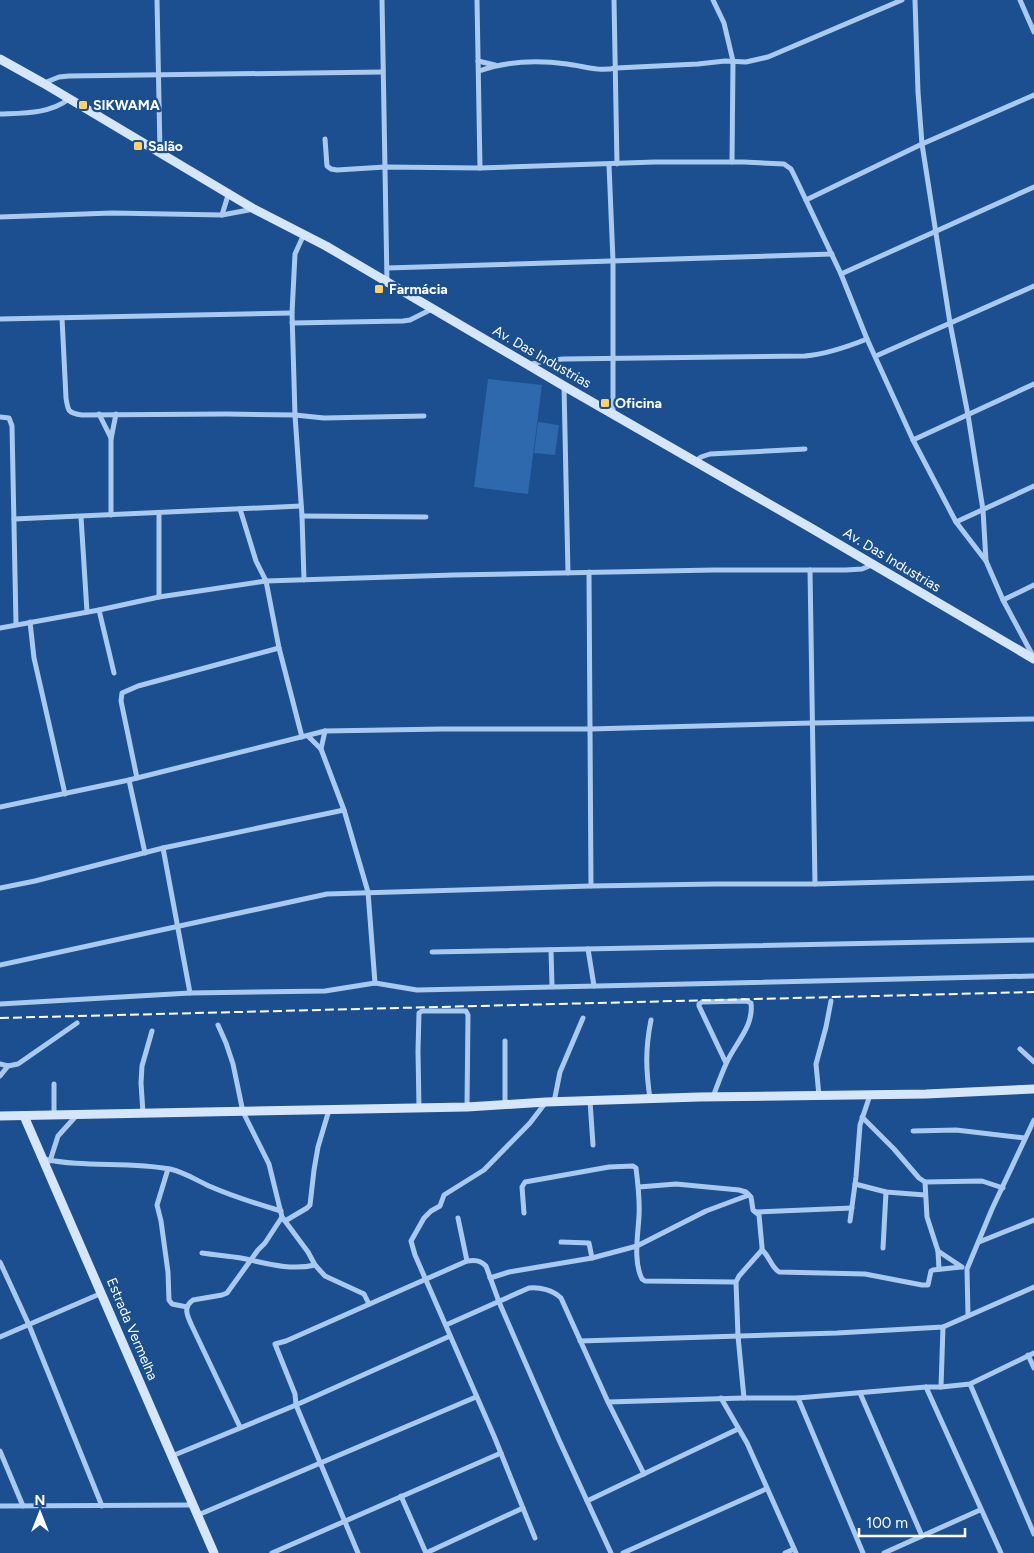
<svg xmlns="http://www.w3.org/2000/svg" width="1034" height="1553" viewBox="0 0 1034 1553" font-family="Figtree,sans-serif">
  <rect width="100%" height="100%" fill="#1b4f8f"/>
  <g fill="#2e69ad">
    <polygon points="488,379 542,385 528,494 474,487"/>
    <polygon points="538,422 559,425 555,455 534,453"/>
  </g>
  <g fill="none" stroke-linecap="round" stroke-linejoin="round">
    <g stroke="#a9c9ee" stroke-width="5">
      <polyline points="157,0 160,152"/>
      <polyline points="382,0 387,282"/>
      <polyline points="477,0 480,168"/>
      <polyline points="614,0 617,164"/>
      <polyline points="713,0 724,23 733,61 732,162"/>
      <polyline points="915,0 918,92 922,144 950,323 968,415 983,510 986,561"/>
      <polyline points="1020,0 1034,32"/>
      <polyline points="478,61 495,65"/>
      <path d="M479 71C507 61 537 60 567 64 584 66 598 72 616 68L698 64 725 61 746 62 768 57 902 0"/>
      <polyline points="44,83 59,77 69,76 383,72"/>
      <path d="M0 114C24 113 49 114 69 99"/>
      <polyline points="325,139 327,166 331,169 337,170 385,167 480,168 655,162 744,162 784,164 791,169 795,177 841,274 867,339 913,440 956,522 986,561 1003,600 1033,656"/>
      <polyline points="609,165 613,261 613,414"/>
      <polyline points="806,200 922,144 1034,95"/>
      <polyline points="222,215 229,192"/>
      <polyline points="0,217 112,213 222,215 254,209"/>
      <polyline points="387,268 832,254"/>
      <polyline points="841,274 1034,187"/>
      <path d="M62 318 66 398C68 411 68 413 82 415L227 414 295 415 324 418 424 416"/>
      <polyline points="0,319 292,313"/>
      <polyline points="292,323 403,321 410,320 432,309"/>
      <polyline points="876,356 1034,286"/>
      <path d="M529 365 543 361 563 359 805 356C827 354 847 347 867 339"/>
      <polyline points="564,386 568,573"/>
      <polyline points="99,414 111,438"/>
      <polyline points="0,417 9,418 12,426 16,624"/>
      <polyline points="913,440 1034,384"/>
      <polyline points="695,462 701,457 710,454 805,449"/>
      <polyline points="240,509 256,561 266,581 279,648 302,737"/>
      <polyline points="111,515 111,439 116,414"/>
      <polyline points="302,516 426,517"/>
      <polyline points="81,517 87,612"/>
      <polyline points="14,519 301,506"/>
      <polyline points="956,522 1034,486"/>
      <polyline points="810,570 815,884"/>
      <polyline points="589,572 591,886"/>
      <polyline points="304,580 302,516 295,415 292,313 295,254 304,234"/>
      <polyline points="159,597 159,513"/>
      <polyline points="1003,600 1034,585"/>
      <polyline points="99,610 114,673"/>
      <polyline points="30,622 34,658 65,794"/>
      <polyline points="0,628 99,610 159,597 266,581 453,575 714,570 846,570 862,569 872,565"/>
      <polyline points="308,736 321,749 344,810 368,892 375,983"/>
      <polyline points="321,749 325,731"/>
      <polyline points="137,778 121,701 122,693 138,686 279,648"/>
      <polyline points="129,780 145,853"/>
      <polyline points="0,807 129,780 325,731 443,729 590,729 812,723 1034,719"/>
      <polyline points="163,848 190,993"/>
      <polyline points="0,888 35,881 163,848 344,810"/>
      <polyline points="588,949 594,986"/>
      <polyline points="551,950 552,986"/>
      <polyline points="432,952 1034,940"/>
      <polyline points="0,965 327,894 591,886 715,884 815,884 1034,878"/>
      <polyline points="0,1004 190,993 325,991 375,983 417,990 1034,976"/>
      <polyline points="218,1025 226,1043 233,1064 243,1112 269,1164 282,1217 308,1252 315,1265 325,1276 364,1294 369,1304"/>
      <polyline points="1020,1049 1034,1062"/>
      <polyline points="0,1064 8,1066 18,1064 77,1023"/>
      <polyline points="0,1076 8,1066"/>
      <polyline points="54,1084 54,1115"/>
      <polyline points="819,1096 816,1064 826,1027 831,1001"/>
      <path d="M713 1097C717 1086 721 1075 726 1064 735 1043 754 1027 751 1003L746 1001 702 1002 699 1004V1006L726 1063"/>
      <path d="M650 1099C646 1070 645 1050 651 1020"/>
      <polyline points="590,1101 593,1145"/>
      <polyline points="554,1102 560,1072 583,1018"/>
      <polyline points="505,1105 505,1041"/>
      <polyline points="419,1108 418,1051 419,1013 422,1011 466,1011 468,1015 467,1107"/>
      <polyline points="143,1113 141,1083 142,1066 152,1031"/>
      <polyline points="862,1117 894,1149 919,1178 925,1182 982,1181 1003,1188"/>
      <polyline points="913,1131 956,1130 1025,1138"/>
      <path d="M44 1159C85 1168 128 1161 170 1169 184 1172 196 1180 209 1186 232 1196 257 1204 281 1211"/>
      <polyline points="50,1161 58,1136 77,1115"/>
      <polyline points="168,1169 157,1205 161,1221 168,1272 169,1300 172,1304 187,1307"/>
      <polyline points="925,1182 927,1217 938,1251 962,1267"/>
      <polyline points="855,1184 886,1192 925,1195"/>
      <polyline points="639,1187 676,1184 739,1190 746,1192 751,1197 753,1210 759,1215 762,1247 762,1250 739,1276 736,1282 738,1336 744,1398"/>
      <polyline points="755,1212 852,1208"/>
      <path d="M524 1213 522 1187 525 1182 609 1167 633 1166 636 1168C638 1184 640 1200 639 1216 638 1235 633 1261 642 1279L645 1281 736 1282"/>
      <polyline points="458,1218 467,1261"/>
      <polyline points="285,1221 307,1208 310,1205 314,1170 318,1147 329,1110"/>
      <polyline points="850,1221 856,1177 860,1125 870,1095"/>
      <polyline points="561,1242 589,1243 592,1258"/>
      <polyline points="979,1242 1034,1220"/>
      <polyline points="883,1248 886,1192"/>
      <path d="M762 1250C770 1257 771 1267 779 1272L865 1274 922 1285H928L931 1271 933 1270 961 1267"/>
      <polyline points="938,1251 939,1269"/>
      <path d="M202 1253C215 1255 228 1256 241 1258 265 1263 290 1271 315 1265"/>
      <polyline points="0,1262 29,1325 102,1506"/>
      <polyline points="490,1278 509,1272 592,1258 637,1246 706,1211 749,1195"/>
      <polyline points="968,1315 967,1269 992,1209 1034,1120"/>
      <path d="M446 1325 529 1288C540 1287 553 1290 561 1298L608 1402 644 1474"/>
      <polyline points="0,1337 102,1293"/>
      <polyline points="580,1341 837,1333 943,1327 1034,1287"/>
      <polyline points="1028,1355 1034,1368"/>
      <polyline points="970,1384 1034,1534"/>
      <polyline points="926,1387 1001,1553"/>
      <polyline points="941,1387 943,1327"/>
      <polyline points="860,1393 922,1536"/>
      <polyline points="721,1398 747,1443 796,1553"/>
      <polyline points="798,1398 863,1553"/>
      <polyline points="608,1402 744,1398 798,1398 926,1387 941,1387 970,1384 1034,1353"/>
      <path d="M240 1427 191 1324C187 1315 183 1307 193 1300L222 1295 227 1293 258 1250 265 1243 282 1217"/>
      <polyline points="0,1451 23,1506"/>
      <polyline points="172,1456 296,1405 450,1336"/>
      <polyline points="401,1496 426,1553"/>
      <polyline points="587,1501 738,1429"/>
      <polyline points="0,1506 194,1505"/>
      <polyline points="198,1515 476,1397"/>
      <polyline points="535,1538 494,1436 415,1255 411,1241 424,1218 431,1211 440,1206 444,1195 484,1170 530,1123 546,1102"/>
      <polyline points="272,1553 501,1453"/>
      <path d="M358 1553 296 1405 295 1394 275 1344 286 1341 467 1261C475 1260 480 1260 486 1266L499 1302 559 1440 611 1553"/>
      <polyline points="426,1553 523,1508"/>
      <polyline points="623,1553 766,1489"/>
      <polyline points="785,1553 794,1549"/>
      <polyline points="884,1553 980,1510"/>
    </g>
    <g stroke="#d6e6fa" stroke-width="9">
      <polyline points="0,59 43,83 254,209 326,246 564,386 811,528 1034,659"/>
      <polyline points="0,1116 467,1107 546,1102 699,1097 926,1094 1034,1089"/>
      <polyline points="24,1116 214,1553"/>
    </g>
    <polyline stroke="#fff" stroke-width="2" stroke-dasharray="9 4" stroke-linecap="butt" points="0,1018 1034,992"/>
  </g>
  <g fill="#ffd166" stroke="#1b4f8f" stroke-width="2">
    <rect x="78" y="100" width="10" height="10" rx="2.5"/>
    <rect x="133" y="141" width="10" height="10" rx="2.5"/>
    <rect x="374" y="284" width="10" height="10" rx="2.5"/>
    <rect x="600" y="398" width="10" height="10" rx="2.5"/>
  </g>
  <g text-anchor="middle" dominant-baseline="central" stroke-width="4.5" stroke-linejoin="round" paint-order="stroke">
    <g font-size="14" font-weight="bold" fill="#fff" stroke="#1b4f8f" text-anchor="start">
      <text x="93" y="105">SIKWAMA</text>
      <text x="148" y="146">Salão</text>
      <text x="389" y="289">Farmácia</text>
      <text x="615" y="403">Oficina</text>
    </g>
    <g font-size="14" fill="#fff" stroke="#1b4f8f">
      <text transform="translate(542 357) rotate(30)">Av. Das Industrias</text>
      <text transform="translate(892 560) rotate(31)">Av. Das Industrias</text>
      <text transform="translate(132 1329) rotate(67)">Estrada Vermelha</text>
    </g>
  </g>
  <g transform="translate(40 1513)" stroke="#1b4f8f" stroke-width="4" paint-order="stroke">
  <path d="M0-4L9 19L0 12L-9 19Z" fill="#ffffff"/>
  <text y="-8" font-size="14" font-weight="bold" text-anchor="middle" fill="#ffffff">N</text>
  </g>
  <path d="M859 1528v8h106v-8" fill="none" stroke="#ffffff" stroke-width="2.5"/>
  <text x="866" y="1528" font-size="15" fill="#ffffff" stroke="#1b4f8f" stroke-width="4" paint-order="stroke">100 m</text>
</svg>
